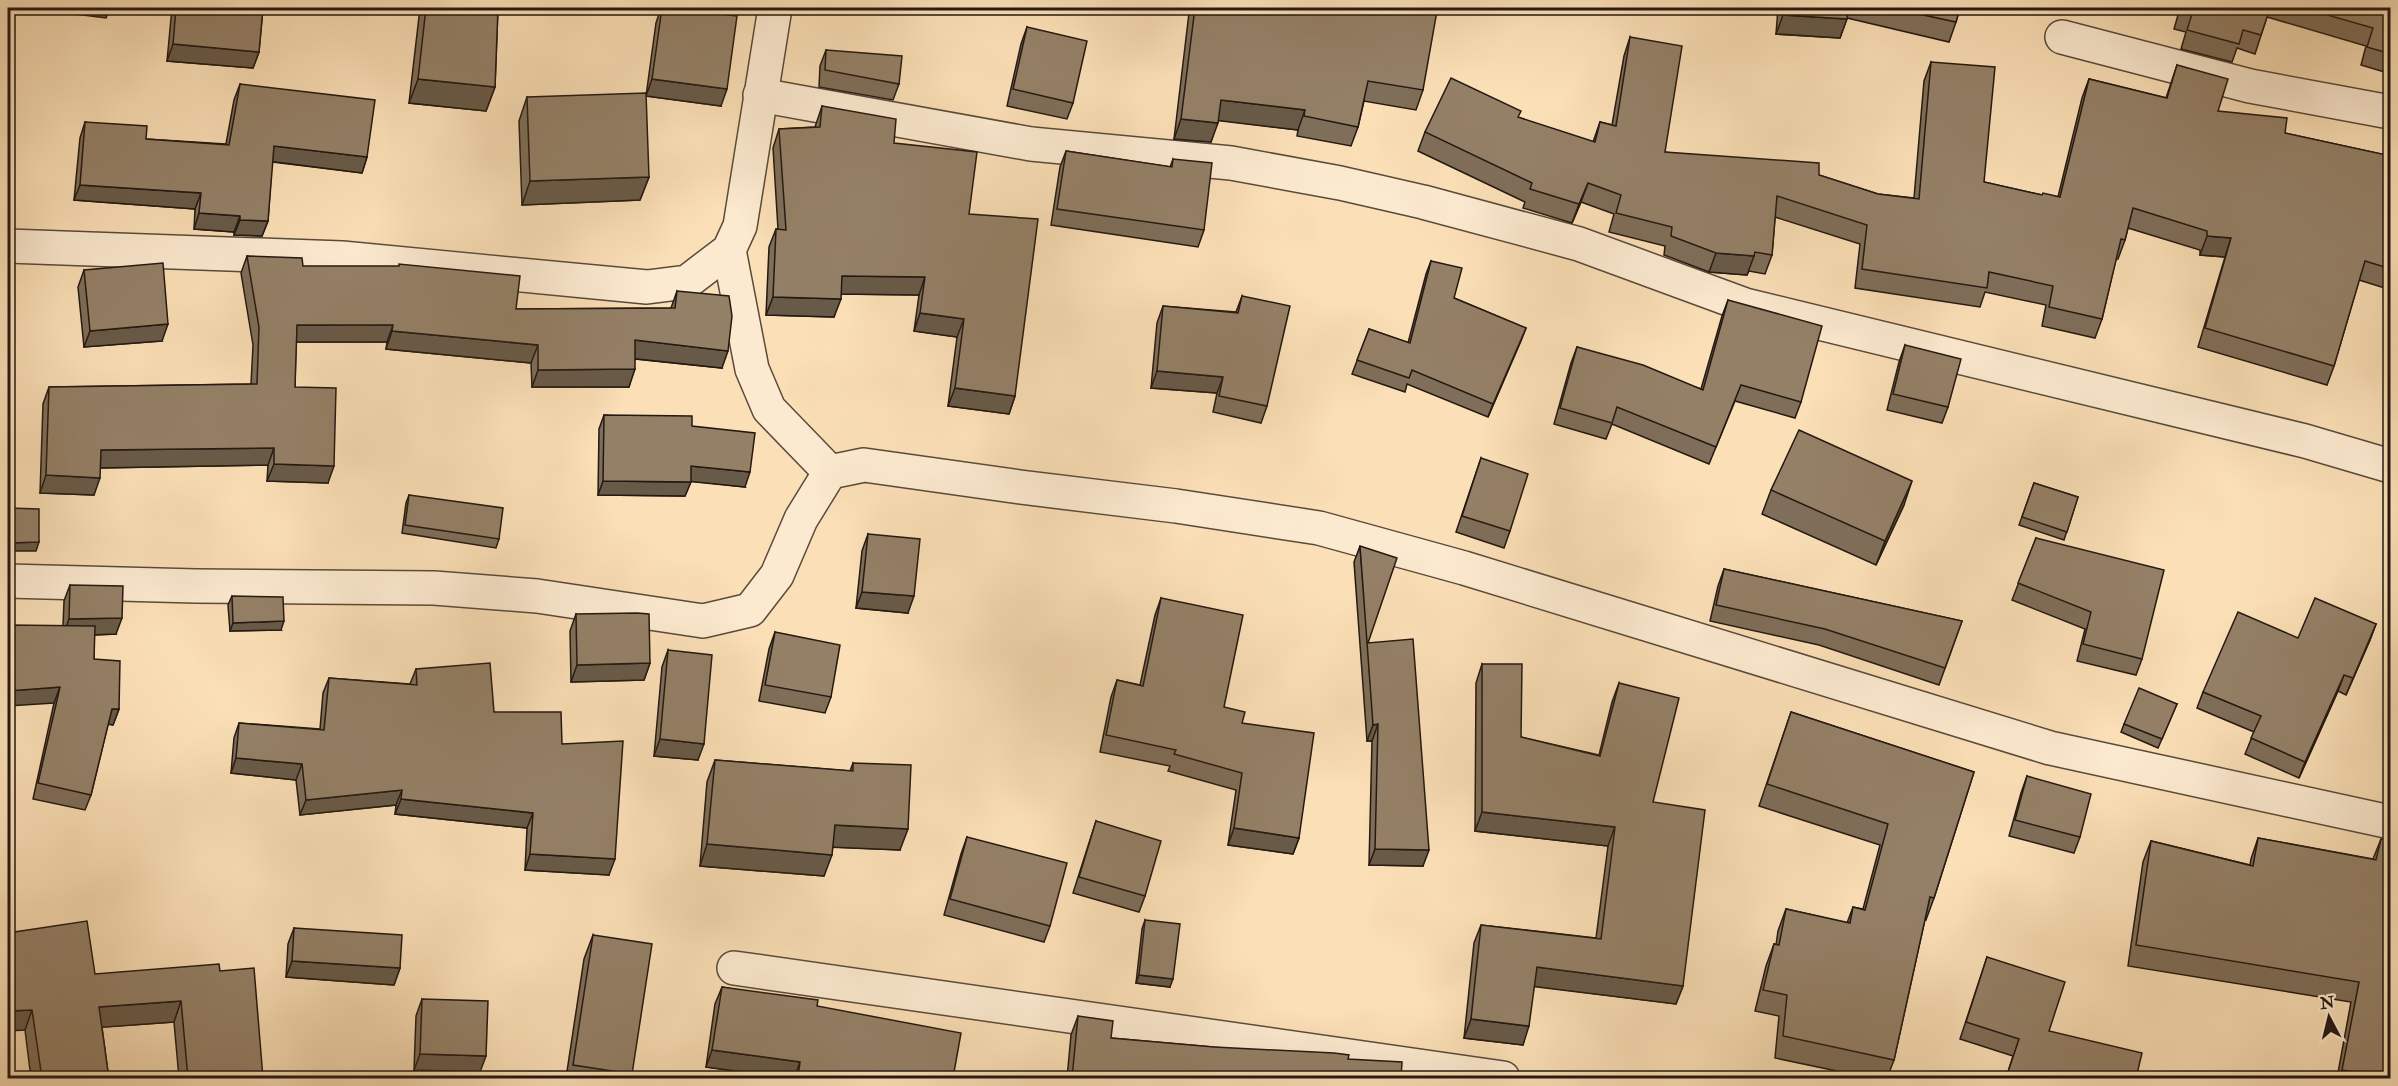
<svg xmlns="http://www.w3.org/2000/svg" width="2398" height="1086" viewBox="0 0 2398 1086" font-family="'IM FELL Double Pica',serif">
  <rect width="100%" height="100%" fill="#fbdfb6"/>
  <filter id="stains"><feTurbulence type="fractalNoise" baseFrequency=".00333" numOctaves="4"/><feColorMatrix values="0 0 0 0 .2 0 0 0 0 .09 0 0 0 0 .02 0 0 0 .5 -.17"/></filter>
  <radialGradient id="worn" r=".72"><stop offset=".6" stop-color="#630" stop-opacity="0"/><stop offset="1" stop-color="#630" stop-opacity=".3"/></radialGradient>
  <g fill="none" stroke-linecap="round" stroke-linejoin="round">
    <defs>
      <g id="minor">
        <polyline points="2062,37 2250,86 2390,112"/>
        <polyline points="760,95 1031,144 1231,163 1340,183 1423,202 1579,244 1745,305 2305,441 2390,466"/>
        <polyline points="8,246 342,258 647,287 687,282 729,250 740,226 775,8"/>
        <polyline points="729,250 752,369 769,409 830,472"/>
        <polyline points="8,581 196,586 434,588 537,596 703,621 750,610 777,575 801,519 830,472 864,465 1020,487 1176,506 1319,528 1464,568 2050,748 2390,822"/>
        <polyline points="734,968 1503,1078"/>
      </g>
    </defs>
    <use href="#minor" stroke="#5a4a3b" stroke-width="36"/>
    <use href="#minor" stroke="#fcead0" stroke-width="33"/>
  </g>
  <g fill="#7f6e59" stroke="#241912" stroke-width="1.5">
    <polygon points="172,8 263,8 259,52 253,68 167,61"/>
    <polygon points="420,8 498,8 495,87 486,111 409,103"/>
    <polygon points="661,8 721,106 646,96 656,23"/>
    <polygon points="1191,8 1416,8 1423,90 1416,110 1364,101 1358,127 1351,146 1297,136 1298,130 1218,120 1211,142 1174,139 1189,13"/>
    <polygon points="1778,8 1960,8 1956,22 1949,42 1847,18 1840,38 1776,34"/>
    <polygon points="2180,8 2391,8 2391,74 2361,65 2366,46 2267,17 2255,54 2237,48 2232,62 2181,49 2186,32 2174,29"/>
    <polygon points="1027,27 1073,103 1067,119 1007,106 1021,44"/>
    <polygon points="1630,37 1665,152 1819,175 1878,194 1914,198 1924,81 1931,62 1984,182 2042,195 2058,197 2082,98 2089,79 2166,98 2177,65 2218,111 2285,133 2391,156 2391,290 2359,280 2334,366 2327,385 2198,347 2225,257 2200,255 2200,250 2128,228 2125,240 2118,259 2116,259 2102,319 2095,338 2042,326 2046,305 1985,292 1980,307 1855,288 1860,244 1775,217 1772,255 1765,274 1749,271 1747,275 1709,272 1664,255 1665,246 1609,232 1614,214 1581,202 1572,223 1523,208 1525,202 1418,151 1425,132 1518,118 1593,142 1600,122 1612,125 1624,56"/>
    <polygon points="826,50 899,84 893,100 819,87 820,66"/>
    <polygon points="240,84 367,157 362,173 272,162 268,221 262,236 234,235 234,232 194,229 195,209 74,200 80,138 85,122 146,139 226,144 234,100"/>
    <polygon points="527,97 649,177 640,200 522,205 519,121"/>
    <polygon points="822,106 894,143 969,214 1015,396 1009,414 948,406 957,337 914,331 919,295 841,294 834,317 766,315 769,247 776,229 778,229 773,148 779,129 815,127"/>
    <polygon points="1066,151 1170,167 1173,159 1204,230 1198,247 1051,225 1060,167"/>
    <polygon points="247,256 516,309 671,308 677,291 722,368 635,359 629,387 532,387 531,363 386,349 387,342 296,342 295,387 328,483 267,481 268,465 100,468 94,495 40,493 43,404 49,387 251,384 253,345 241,273"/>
    <polygon points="1431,261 1454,298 1526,328 1488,417 1407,384 1405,392 1352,374 1369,329 1408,343 1426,274"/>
    <polygon points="84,270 162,341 84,347 78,287"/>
    <polygon points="1242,296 1267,406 1261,423 1213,412 1217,393 1151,388 1157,323 1163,306 1236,312"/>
    <polygon points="1728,300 1801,402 1795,418 1735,401 1709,464 1612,424 1606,439 1554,424 1571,363 1577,347 1701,389 1722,316"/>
    <polygon points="1905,345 1948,407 1942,423 1887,410 1899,362"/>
    <polygon points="604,415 692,426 745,487 691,481 685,496 598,495 599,429"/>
    <polygon points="1481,458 1510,531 1504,548 1456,532"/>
    <polygon points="2034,483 2078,497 2064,540 2019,525"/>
    <polygon points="1771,490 1904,505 1876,565 1762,514"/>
    <polygon points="409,495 499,539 496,548 402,533 406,503"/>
    <polygon points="868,534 908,613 856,608 862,551"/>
    <polygon points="2036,538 2142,659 2136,675 2077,661 2085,629 2012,600"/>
    <polygon points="1360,546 1368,643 1423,866 1369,865 1372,741 1367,741 1354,562"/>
    <polygon points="1724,569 1962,621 1939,685 1819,645 1710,621 1718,586"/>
    <polygon points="70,585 116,634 94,635 94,659 119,709 113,725 108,724 91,795 85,810 33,799 54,703 63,626 64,601"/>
    <polygon points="232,596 281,630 230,631 228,605"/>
    <polygon points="1161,598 1224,707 1242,723 1299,838 1293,854 1228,845 1236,790 1168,771 1170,766 1100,752 1111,697 1117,680 1140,685 1155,615"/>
    <polygon points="576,614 650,663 644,680 571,682 570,631"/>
    <polygon points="2376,624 2370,640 2346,695 2338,691 2299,778 2245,754 2254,732 2197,708 2203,692 2298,638"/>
    <polygon points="775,632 831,697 825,713 759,701 769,649"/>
    <polygon points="668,650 698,760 654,756 662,667"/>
    <polygon points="1482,664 1521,737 1599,755 1612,702 1619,683 1653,802 1683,986 1676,1004 1534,986 1523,1045 1464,1038 1474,943 1481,925 1596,938 1608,846 1475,831 1476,683"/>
    <polygon points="416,669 494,712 562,744 609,875 525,870 527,828 395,814 396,805 300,815 296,780 231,773 234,738 239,723 320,729 323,693 329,678 410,684"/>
    <polygon points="2177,704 2158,748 2121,732 2124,724"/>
    <polygon points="1791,712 1974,772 1934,898 1926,920 1925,919 1894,1060 1887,1078 1870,1078 1775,1058 1779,1016 1755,1011 1766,966 1774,944 1776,945 1778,931 1786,909 1847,923 1853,907 1863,909 1880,845 1759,806"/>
    <polygon points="715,760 850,771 853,763 900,850 833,847 824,876 700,866 707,782"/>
    <polygon points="2027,776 2080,837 2074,853 2009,836 2021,793"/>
    <polygon points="1096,821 1145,896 1139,912 1073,893"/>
    <polygon points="967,837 1050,926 1044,942 944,915 961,854"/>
    <polygon points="2258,838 2373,859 2381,839 2387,1078 2337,1078 2351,1002 2128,966 2143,862 2151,841 2250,865 2251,859"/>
    <polygon points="1145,920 1170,987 1136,983 1142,929"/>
    <polygon points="294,928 400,968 394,985 286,977 288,944"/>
    <polygon points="8,933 95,974 220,971 263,1078 179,1078 174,1022 102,1027 108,1072 106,1078 31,1078 25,1030"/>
    <polygon points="593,935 632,1074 631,1078 566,1078 584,959"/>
    <polygon points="1987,957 2049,1031 2136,1078 2006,1078 2013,1056 1960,1039"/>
    <polygon points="722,987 817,1006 953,1078 786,1078 706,1067 715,1004"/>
    <polygon points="422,999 480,1072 414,1070 416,1016"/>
    <polygon points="1078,1016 1111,1038 1348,1059 1401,1078 1067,1078 1071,1035"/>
  </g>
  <g fill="#685a48" stroke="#241912" stroke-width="1.5">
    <polygon points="43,8 110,8 106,18 42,10"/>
    <polygon points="1783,15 1847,19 1840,38 1776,34"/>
    <polygon points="173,44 259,52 253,68 167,61"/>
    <polygon points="418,79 495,87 486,111 409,103"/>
    <polygon points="652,79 727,89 721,106 646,96"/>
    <polygon points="1221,100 1305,110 1298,130 1214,120"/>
    <polygon points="1181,119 1218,123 1211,142 1174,139"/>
    <polygon points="274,146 367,157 362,173 268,161"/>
    <polygon points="649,177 640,200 522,205 530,181"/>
    <polygon points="1588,183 1581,202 1572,223 1579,204"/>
    <polygon points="80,185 201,193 195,209 74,200"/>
    <polygon points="199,213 240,216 234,232 194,229"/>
    <polygon points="240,220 268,221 262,236 234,235"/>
    <polygon points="2207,236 2231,238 2225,257 2200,255"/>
    <polygon points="1716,253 1754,256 1747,275 1709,272"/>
    <polygon points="842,276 925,277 919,295 835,294"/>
    <polygon points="773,297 841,299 834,317 766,315"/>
    <polygon points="920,313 964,319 957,337 914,331"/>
    <polygon points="168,324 162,341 84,347 90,331"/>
    <polygon points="297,325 393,325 387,342 291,342"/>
    <polygon points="1526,328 1521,341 1488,417 1493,404"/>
    <polygon points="392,331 538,345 531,363 386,349"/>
    <polygon points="635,340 728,351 722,368 628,358"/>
    <polygon points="635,369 629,387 532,387 538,370"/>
    <polygon points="1157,371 1223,377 1217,393 1151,388"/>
    <polygon points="955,388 1015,396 1009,414 948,406"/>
    <polygon points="274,448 268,465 95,468 101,450"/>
    <polygon points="274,464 334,466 328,483 267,481"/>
    <polygon points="691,466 750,472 745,487 686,481"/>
    <polygon points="46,475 100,478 94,495 40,493"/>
    <polygon points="603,481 691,482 685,496 598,495"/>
    <polygon points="1912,481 1904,505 1876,565 1885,541"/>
    <polygon points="39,542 36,551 8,551 8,543"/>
    <polygon points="862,592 914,596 908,613 856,608"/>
    <polygon points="122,618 116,634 63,636 69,619"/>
    <polygon points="284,621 281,630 230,631 233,623"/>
    <polygon points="2376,624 2370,640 2346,695 2353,678"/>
    <polygon points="650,663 644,680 571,682 577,665"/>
    <polygon points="2344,675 2338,691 2299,778 2305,762"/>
    <polygon points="60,687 54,703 8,706 8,691"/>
    <polygon points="112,709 119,709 113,725 106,724"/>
    <polygon points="1378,724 1372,741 1367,741 1373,725"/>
    <polygon points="660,739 704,744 698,760 654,756"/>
    <polygon points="236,758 302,764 296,780 231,773"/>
    <polygon points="402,790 396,805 300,815 306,800"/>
    <polygon points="401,799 533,813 527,828 395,814"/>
    <polygon points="1482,812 1615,827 1608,846 1475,831"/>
    <polygon points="835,825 908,829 900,850 827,847"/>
    <polygon points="1234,828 1299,838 1293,854 1228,845"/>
    <polygon points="707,844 832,855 824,876 700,866"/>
    <polygon points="1375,849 1429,850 1423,866 1369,865"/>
    <polygon points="530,854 615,859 609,875 525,870"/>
    <polygon points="292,961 400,968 394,985 286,977"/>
    <polygon points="1537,967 1683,986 1676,1004 1530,986"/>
    <polygon points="1139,975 1173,979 1170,987 1136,983"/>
    <polygon points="181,1001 174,1022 92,1028 99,1007"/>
    <polygon points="32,1010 25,1030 8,1031 8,1011"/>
    <polygon points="1471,1019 1529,1026 1523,1045 1464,1038"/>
    <polygon points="712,1050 800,1062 794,1078 786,1078 706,1067"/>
    <polygon points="420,1054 486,1056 480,1072 414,1070"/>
    <polygon points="108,1072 106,1078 62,1078"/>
  </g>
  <g fill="#948067" stroke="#241912" stroke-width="1.5">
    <polygon points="176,8 263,8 259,52 173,44"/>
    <polygon points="426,8 498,8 495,87 418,79"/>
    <polygon points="662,8 671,8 737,16 727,89 652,79"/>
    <polygon points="1195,8 1416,8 1437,11 1423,90 1368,81 1358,127 1304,116 1305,110 1221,100 1218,123 1181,119"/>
    <polygon points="1783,8 1848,8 1847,19 1783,15"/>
    <polygon points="1891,8 1960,8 1956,22"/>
    <polygon points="2181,8 2270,8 2261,35 2243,30 2239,44 2187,30 2192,14 2180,10"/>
    <polygon points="2303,8 2391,8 2391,54 2367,47 2373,28"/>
    <polygon points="1027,27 1087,41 1073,103 1013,89"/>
    <polygon points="1630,37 1682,46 1665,152 1819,163 1819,175 1878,194 1919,199 1931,62 1995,67 1984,182 2042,195 2043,193 2060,197 2089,79 2167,98 2177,65 2228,79 2218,111 2287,118 2285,133 2391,156 2391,269 2365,261 2334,366 2205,328 2231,238 2207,236 2207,231 2133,208 2125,240 2121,239 2102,319 2049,307 2053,286 1989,272 1987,288 1862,269 1867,225 1777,196 1772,255 1755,252 1754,256 1716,253 1671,236 1672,227 1616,213 1621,195 1588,183 1579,204 1530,189 1532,183 1425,132 1451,78 1521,111 1518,117 1595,142 1600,122 1616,126"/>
    <polygon points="826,50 902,56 899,84 825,70"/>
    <polygon points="240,84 375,100 367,157 274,146 268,221 240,220 240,216 199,213 201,193 80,185 85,122 147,126 146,139 229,145"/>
    <polygon points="646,93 649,177 530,181 527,97"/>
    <polygon points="822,106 896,119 894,143 977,152 969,214 1038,219 1015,396 955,388 964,319 920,313 925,277 842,276 841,299 773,297 776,229 786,230 779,129 820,127"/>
    <polygon points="1066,151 1172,167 1173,159 1212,163 1204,230 1057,209"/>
    <polygon points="247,256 302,258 303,266 399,266 399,264 520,276 516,309 675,308 677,291 729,296 732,316 728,351 635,340 635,369 538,370 538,345 392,331 393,325 297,325 295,387 336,388 334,466 274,464 274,448 101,450 100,478 46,475 49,387 257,384 259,327"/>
    <polygon points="1431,261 1462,268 1454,298 1526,328 1493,404 1412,370 1409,378 1357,360 1369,329 1410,343"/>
    <polygon points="163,263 168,324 90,331 84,270"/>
    <polygon points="1242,296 1290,306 1267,406 1219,396 1223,377 1157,371 1163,306 1238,313"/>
    <polygon points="1728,300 1822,326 1801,402 1741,385 1716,447 1617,407 1612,423 1560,408 1577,347 1643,365 1703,390"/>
    <polygon points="1905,345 1961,359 1948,407 1893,394"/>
    <polygon points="604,415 692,416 692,426 755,433 750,472 691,466 691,482 603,481"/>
    <polygon points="1799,430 1912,481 1885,541 1771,490"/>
    <polygon points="1481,458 1528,474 1510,531 1462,516"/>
    <polygon points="2034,483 2078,497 2067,532 2022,517"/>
    <polygon points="409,495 503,508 499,539 405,525"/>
    <polygon points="8,508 39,509 39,542 8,543"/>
    <polygon points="868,534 920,539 914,596 862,592"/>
    <polygon points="2036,538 2164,570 2142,659 2083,644 2091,612 2018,583"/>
    <polygon points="1360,546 1397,558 1368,643 1413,639 1429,850 1375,849 1378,724 1373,725"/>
    <polygon points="1724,569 1962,621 1945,668 1825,629 1716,605"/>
    <polygon points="70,585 123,586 122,618 69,619"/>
    <polygon points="232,596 283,597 284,621 233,623"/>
    <polygon points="1161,598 1243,615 1224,707 1245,712 1242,723 1314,733 1299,838 1234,828 1242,773 1174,754 1176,750 1106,735 1117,680 1143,686"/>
    <polygon points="2315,598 2376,624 2353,678 2344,675 2305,762 2251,738 2261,716 2203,692 2238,612 2298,638"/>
    <polygon points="637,613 649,614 650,663 577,665 576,614"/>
    <polygon points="8,625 95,626 94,659 120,661 119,709 112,709 91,795 38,783 60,687 8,691"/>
    <polygon points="775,632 840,645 831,697 765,685"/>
    <polygon points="668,650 712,655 704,744 660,739"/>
    <polygon points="490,663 494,712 561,712 562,744 623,741 615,859 530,854 533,813 401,799 402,790 306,800 302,764 236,758 239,723 324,730 329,678 417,685 416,669"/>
    <polygon points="1482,664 1522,664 1521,737 1600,756 1619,683 1679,698 1653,802 1705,810 1683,986 1537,967 1529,1026 1471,1019 1481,925 1601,939 1615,827 1482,812"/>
    <polygon points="2139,688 2177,704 2162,739 2124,724"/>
    <polygon points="1791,712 1974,772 1934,898 1930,897 1894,1060 1783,1036 1787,995 1763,990 1774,944 1779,945 1786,909 1850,923 1853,907 1865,910 1888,824 1767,784"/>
    <polygon points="715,760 853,771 853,763 911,765 908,829 835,825 832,855 707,844"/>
    <polygon points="2027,776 2091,794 2080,837 2015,820"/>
    <polygon points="1096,821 1161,841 1145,896 1079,877"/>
    <polygon points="967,837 1067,863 1050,926 950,899"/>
    <polygon points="2258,838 2376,860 2381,839 2391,841 2391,1062 2387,1078 2342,1070 2359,982 2136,945 2151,841 2253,866"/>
    <polygon points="1145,920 1180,924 1173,979 1139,975"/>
    <polygon points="87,921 95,974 219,964 220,971 254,968 263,1078 188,1078 181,1001 99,1007 108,1072 62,1078 42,1078 32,1010 8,1011 8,933"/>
    <polygon points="294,928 402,935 400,968 292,961"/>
    <polygon points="593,935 652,944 632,1074 573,1065"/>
    <polygon points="1987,957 2065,982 2049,1031 2142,1053 2136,1078 2006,1078 2019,1039 1966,1022"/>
    <polygon points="722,987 818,1000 817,1006 961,1033 953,1078 798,1078 800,1062 712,1050"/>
    <polygon points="422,999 488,1001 486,1056 420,1054"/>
    <polygon points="1078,1016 1113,1021 1111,1038 1214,1047 1334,1053 1349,1055 1348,1059 1402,1062 1401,1078 1072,1078"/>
  </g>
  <rect width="2398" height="1086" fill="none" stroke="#fbdfb6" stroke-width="30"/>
  <rect x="9" y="9" width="2380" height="1068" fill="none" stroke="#241912" stroke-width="3"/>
  <rect x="15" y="15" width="2368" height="1056" fill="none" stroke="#241912" stroke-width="1.5"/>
  <g transform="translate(2329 1017) rotate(353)" stroke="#fcead0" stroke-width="4.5" paint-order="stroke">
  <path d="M0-4.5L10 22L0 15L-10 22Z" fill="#241912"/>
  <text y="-9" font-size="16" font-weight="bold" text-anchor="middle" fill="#241912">N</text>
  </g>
  <rect width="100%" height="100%" filter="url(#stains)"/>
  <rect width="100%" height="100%" fill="url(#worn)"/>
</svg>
